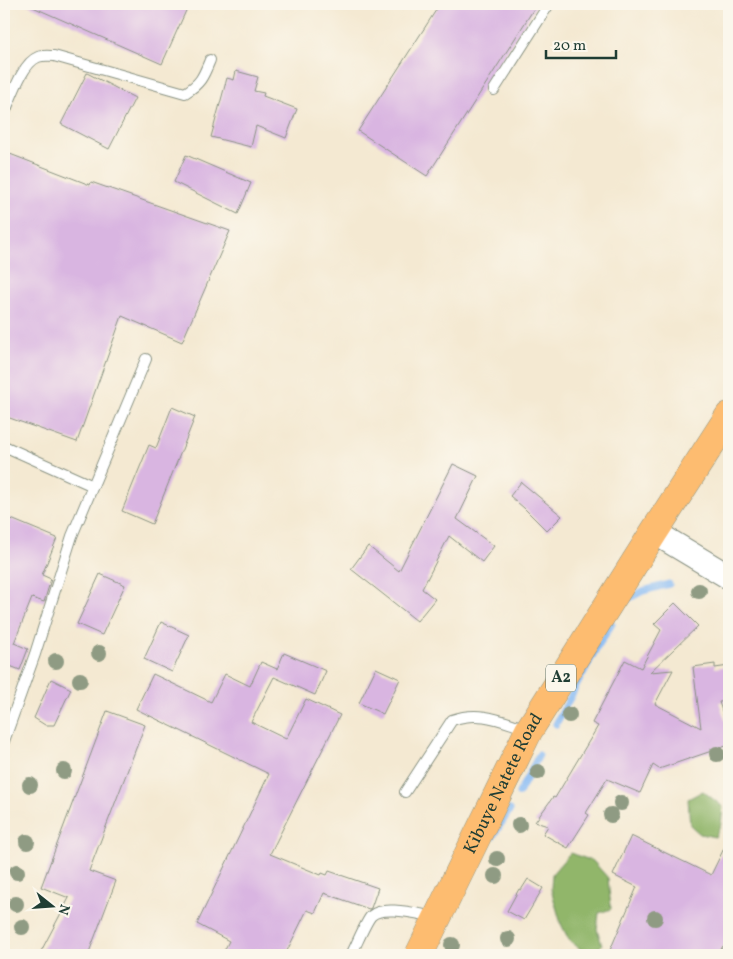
<svg xmlns="http://www.w3.org/2000/svg" width="733" height="959" viewBox="0 0 733 959" font-family="Vollkorn,serif">
  <rect width="100%" height="100%" fill="#fbf7ec"/>
  <filter id="ink" filterUnits="userSpaceOnUse"><feTurbulence type="fractalNoise" baseFrequency=".02" numOctaves="2"/><feDisplacementMap in="SourceGraphic" scale="10" xChannelSelector="R" yChannelSelector="G"/><feConvolveMatrix kernelMatrix="1 2 1 2 8 2 1 2 1" color-interpolation-filters="sRGB"/></filter>
  <filter id="wash" filterUnits="userSpaceOnUse"><feTurbulence type="fractalNoise" baseFrequency=".0096" numOctaves="4" result="noise"/><feDisplacementMap in="SourceGraphic" scale="20" xChannelSelector="R" yChannelSelector="G"/><feGaussianBlur stdDeviation="1.12" result="paint"/><feColorMatrix in="noise" values="0 0 0 0 0 0 0 0 0 0 0 0 0 0 0 0 0 1.4 0 .05"/><feComposite in="paint" operator="in"/></filter>
  <g filter="url(#wash)">
    <rect width="100%" height="100%" fill="#f4e9d2"/>
    <g fill="#91b66a" stroke="#587a4f">
      <polygon points="703,791 723,807 721,824 715,837 700,834 690,825 688,799"/>
      <polygon points="570,853 593,861 608,878 611,909 599,913 597,929 602,945 588,955 569,940 561,924 551,889 552,874"/>
    </g>
    <g fill="none" stroke-linecap="round" stroke-linejoin="round">
      <g stroke="#86baf4" stroke-width="7">
        <polyline points="630,598 643,591 669,584"/>
        <polyline points="556,724 595,651 612,624"/>
        <polyline points="519,793 539,755"/>
        <polyline points="493,836 510,810"/>
      </g>
    </g>
    <g id="blocks">
      <g fill="#d9b5e1">
        <polygon points="26,4 189,4 162,64"/>
        <polygon points="440,4 537,4 427,176 358,131"/>
        <polygon points="236,71 258,77 254,91 264,93 263,96 297,109 286,138 256,126 251,147 211,137 227,78 234,80"/>
        <polygon points="87,73 135,98 109,149 61,124"/>
        <polygon points="10,154 90,185 91,182 230,231 182,342 122,316 77,442 4,416 4,171"/>
        <polygon points="186,155 251,183 238,214 174,182"/>
        <polygon points="172,407 195,417 152,524 122,511 149,445 156,448"/>
        <polygon points="453,464 478,476 457,519 494,546 482,562 449,536 422,589 435,599 417,621 351,569 368,546 399,571"/>
        <polygon points="521,482 562,516 547,531 524,508 510,496"/>
        <polygon points="4,516 57,538 42,575 51,579 44,602 32,598 14,643 28,649 20,670 5,664 4,666"/>
        <polygon points="100,574 125,585 102,635 77,624"/>
        <polygon points="675,603 698,626 650,672 673,670 655,704 701,728 693,667 715,664 715,668 729,666 729,701 719,702 729,732 729,745 659,769 653,765 640,793 607,779 586,813 589,815 568,848 543,834 548,826 535,822 553,797 555,798 598,726 592,723 625,660 641,668 661,630 654,624"/>
        <polygon points="161,622 189,635 172,672 144,659"/>
        <polygon points="284,653 326,671 315,695 274,677 251,722 286,739 306,699 340,715 270,854 321,875 322,873 327,875 329,871 378,888 371,908 369,909 324,893 315,913 307,910 285,955 222,955 229,941 197,924 269,774 136,709 153,674 211,702 225,674 250,686 261,662 277,669"/>
        <polygon points="376,668 400,679 383,714 359,703"/>
        <polygon points="51,679 71,689 54,725 45,725 34,718"/>
        <polygon points="107,711 145,725 89,871 116,881 88,955 39,955 69,898 41,887"/>
        <polygon points="631,836 711,875 729,838 729,949 723,946 718,955 608,955 637,887 613,875"/>
        <polygon points="528,879 543,888 524,920 507,911 519,889 521,890"/>
      </g>
    </g>
  </g>
  <g filter="url(#ink)">
    <use href="#blocks" fill-opacity="0" stroke="#8a9383" stroke-width="1"/>
    <g fill="none" stroke-linecap="round" stroke-linejoin="round">
      <defs>
        <g id="service">
          <polyline points="494,90 549,4"/>
          <path d="M4 114C11 99 22 63 38 57 43 55 49 56 54 56L185 93C201 83 203 77 210 60"/>
          <polyline points="4,446 93,486"/>
          <polyline points="4,741 35,654 72,536 146,359"/>
          <path d="M405 792 452 720C480 710 501 721 528 729"/>
          <path d="M351 955C356 946 365 923 371 916 383 904 421 915 437 917"/>
        </g>
        <polyline id="tertiary" points="654,532 729,577"/>
        <g id="primary">
          <path id="s1" d="M419 955 529 730 654 532 729 416"/>
        </g>
      </defs>
      <use href="#service" stroke="#8a9383" stroke-width="12"/>
      <use href="#tertiary" stroke="#8a9383" stroke-width="26"/>
      <use href="#primary" stroke="#8a9383" stroke-width="29"/>
      <use href="#service" stroke="#fff" stroke-width="10"/>
      <use href="#tertiary" stroke="#fff" stroke-width="24"/>
      <use href="#primary" stroke="#fdbc70" stroke-width="28"/>
      <defs>
        <polyline id="rail" points="4,10 7,4"/>
      </defs>
      <use href="#rail" stroke="#1f3d34" stroke-width="5.5"/>
      <use href="#rail" stroke="#fbf7ec" stroke-width="4" stroke-dasharray="11" stroke-linecap="butt"/>
    </g>
    <g fill="#8f9b83">
      <circle cx="699" cy="591" r="8"/>
      <circle cx="99" cy="653" r="8"/>
      <circle cx="56" cy="661" r="8"/>
      <circle cx="80" cy="680" r="8"/>
      <circle cx="569" cy="715" r="8"/>
      <circle cx="717" cy="754" r="8"/>
      <circle cx="64" cy="771" r="8"/>
      <circle cx="538" cy="772" r="8"/>
      <circle cx="30" cy="785" r="8"/>
      <circle cx="621" cy="803" r="8"/>
      <circle cx="611" cy="815" r="8"/>
      <circle cx="519" cy="825" r="8"/>
      <circle cx="27" cy="842" r="8"/>
      <circle cx="497" cy="859" r="8"/>
      <circle cx="17" cy="872" r="8"/>
      <circle cx="495" cy="876" r="8"/>
      <circle cx="16" cy="904" r="8"/>
      <circle cx="655" cy="918" r="8"/>
      <circle cx="22" cy="927" r="8"/>
      <circle cx="508" cy="939" r="8"/>
      <circle cx="452" cy="945" r="8"/>
    </g>
  </g>
  <g text-anchor="middle" dominant-baseline="central" stroke-width="4.5" stroke-linejoin="round" paint-order="stroke">
    <rect fill="#fbf7ec" stroke="#61756b" stroke-width="1" x="546" y="664.5" width="30" height="27" rx="4"/>
    <g font-size="16" font-weight="bold" fill="#1f3d34">
      <text x="561" y="678">A2</text>
    </g>
    <g font-size="18" fill="#1f3d34" stroke="#fbf7ec">
      <text stroke="none"><textPath href="#s1" startOffset="191">Kibuye Natete Road</textPath></text>
    </g>
  </g>
  <rect width="733" height="959" fill="none" stroke="#fbf7ec" stroke-width="20"/>
  <g transform="translate(52 906) rotate(107)" stroke="#fbf7ec" stroke-width="4" paint-order="stroke">
  <path d="M0-4L9 19L0 12L-9 19Z" fill="#1f3d34"/>
  <text y="-8" font-size="14" font-weight="bold" text-anchor="middle" fill="#1f3d34">N</text>
  </g>
  <path d="M546 50v8h70v-8" fill="none" stroke="#1f3d34" stroke-width="2.5"/>
  <text x="553" y="50" font-size="15" fill="#1f3d34" stroke="#fbf7ec" stroke-width="4" paint-order="stroke">20 m</text>
</svg>
